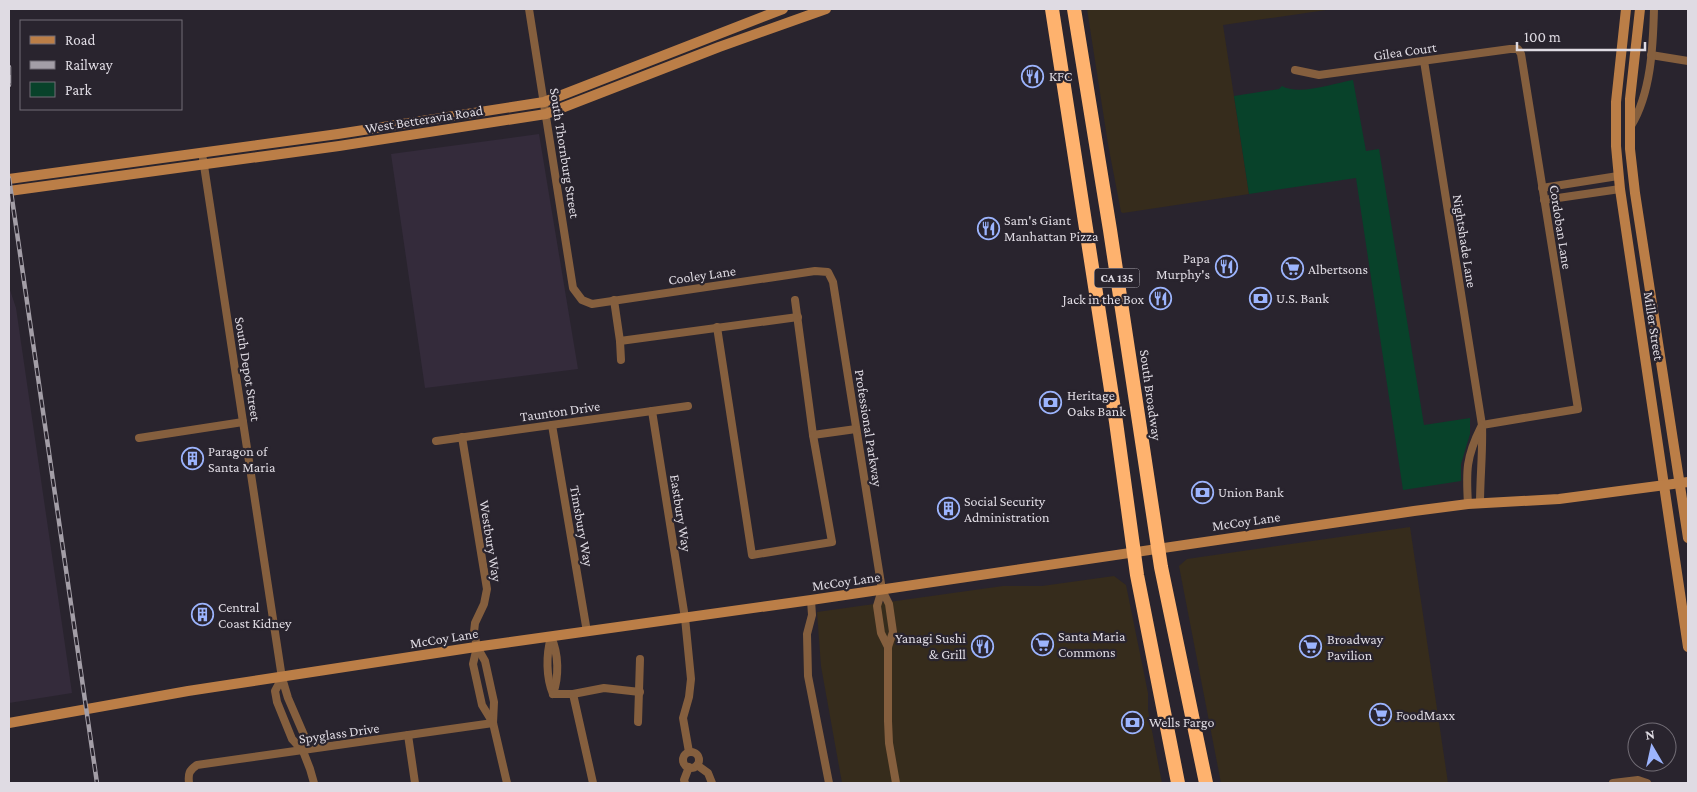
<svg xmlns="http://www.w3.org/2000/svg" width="1697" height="792" viewBox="0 0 1697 792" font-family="'Crimson Pro',serif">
  <rect width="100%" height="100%" fill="#29242e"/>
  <g fill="#362c1c">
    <polygon points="1087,9 1333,9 1223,25 1249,194 1123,213 1121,212 1108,144"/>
    <polygon points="1410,527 1448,783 1221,783 1179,566 1187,559"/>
    <polygon points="1114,576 1126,585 1148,693 1148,710 1162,783 842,783 821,666 817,612 1003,586 1042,586"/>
  </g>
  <g fill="#342b3b">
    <polygon points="539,134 578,369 425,388 391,154"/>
    <polygon points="9,287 16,308 72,693 9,703"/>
  </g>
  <path fill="#08422a" d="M1353 80 1366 151 1379 149 1424 425 1470 418V434L1461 464V481L1403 490 1356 178 1249 194 1234 96 1279 89 1282 86C1298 96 1335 83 1353 80Z"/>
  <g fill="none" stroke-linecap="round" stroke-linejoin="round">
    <g stroke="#855f3e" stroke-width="8">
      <polyline points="529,9 573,288 582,300 592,304 815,271 828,272 833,282 882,590 889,604 893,632 888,647 888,721 889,743 896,783"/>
      <polyline points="1651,55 1688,61"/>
      <path d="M1424 61 1482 425C1483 451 1480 477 1480 504"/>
      <polyline points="1295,70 1319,75 1510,49 1518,49 1521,54 1578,409 1482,425"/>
      <path d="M1631 126C1651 93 1653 47 1654 9"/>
      <polyline points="203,159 282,678 288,698 304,735 303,751"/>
      <polyline points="1542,188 1618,176"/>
      <polyline points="1544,200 1620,189"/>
      <polyline points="614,300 620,341 798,317"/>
      <polyline points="795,300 813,435 856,429"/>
      <polyline points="717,327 752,555 832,542 813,435"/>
      <polyline points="620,341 621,360"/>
      <polyline points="652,411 685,618 691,679 689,697 683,718 689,752"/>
      <polyline points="552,425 587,632"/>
      <polyline points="462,437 487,589 484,604 475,623 474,632 477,647 485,661 494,702 493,723 507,783"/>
      <polyline points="139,438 243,422"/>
      <polyline points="436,441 688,406"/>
      <path d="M1468 504C1466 471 1466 457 1481 427"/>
      <polyline points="882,590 877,606 881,633 888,647"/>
      <polyline points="811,600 812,615 807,634 808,676 829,783"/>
      <path d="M551 637C559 654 559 677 553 694"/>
      <path d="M551 637C546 655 546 677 553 694"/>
      <polyline points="477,647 473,664 482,705 493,723"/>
      <polyline points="282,678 275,691 277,702 292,739 303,751 310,769 314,783"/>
      <polyline points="553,694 573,694 593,783"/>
      <polyline points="573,694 604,688 640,692"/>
      <polyline points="638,722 640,659"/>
      <polyline points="408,735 415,783"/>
      <circle cx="691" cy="760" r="8"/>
      <polyline points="697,765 708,773 712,783"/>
      <path d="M189 783C188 774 189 770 197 765L493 723"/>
      <polyline points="685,783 684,780 689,767"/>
      <polyline points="1613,783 1638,780 1647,783"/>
    </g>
    <g stroke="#bb7e47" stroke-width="10">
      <polyline points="1626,9 1616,102 1616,146 1620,189 1688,647"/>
      <polyline points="1640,9 1630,99 1630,149 1635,193 1688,538"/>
      <polyline points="9,179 338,134 544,102 783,9"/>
      <polyline points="9,191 339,146 546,114 719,47 826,9"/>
      <polyline points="9,723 188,691 482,646 811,600 1414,511 1468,504 1559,499 1688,482"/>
    </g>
    <g stroke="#feb26e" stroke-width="14">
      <polyline points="1052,9 1116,422 1137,575 1178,783"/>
      <polyline points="1074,9 1110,230 1161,567 1206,783"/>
    </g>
    <defs>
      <g id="rail">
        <polyline points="9,67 9,85"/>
        <polyline points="9,178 97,783"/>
      </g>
    </defs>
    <use href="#rail" stroke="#a39ea7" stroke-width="4.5"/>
    <use href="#rail" stroke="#29242e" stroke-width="2.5" stroke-dasharray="8" stroke-linecap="butt"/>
  </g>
  <defs>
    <symbol id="restaurant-ring" viewBox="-11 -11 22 22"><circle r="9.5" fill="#29242e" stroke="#9cb4fd" stroke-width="1.5"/><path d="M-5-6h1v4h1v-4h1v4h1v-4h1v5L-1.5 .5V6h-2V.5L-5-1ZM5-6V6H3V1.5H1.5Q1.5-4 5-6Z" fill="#9cb4fd"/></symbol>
    <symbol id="supermarket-ring" viewBox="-11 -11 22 22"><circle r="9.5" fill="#29242e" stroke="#9cb4fd" stroke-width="1.5"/><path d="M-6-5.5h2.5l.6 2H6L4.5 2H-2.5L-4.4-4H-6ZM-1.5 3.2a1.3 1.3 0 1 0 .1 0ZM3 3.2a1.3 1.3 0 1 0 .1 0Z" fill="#9cb4fd"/></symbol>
    <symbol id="bank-ring" viewBox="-11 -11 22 22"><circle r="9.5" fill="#29242e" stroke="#9cb4fd" stroke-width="1.5"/><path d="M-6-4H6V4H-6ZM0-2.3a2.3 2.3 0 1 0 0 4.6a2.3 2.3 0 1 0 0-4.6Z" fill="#9cb4fd"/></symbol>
    <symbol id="building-ring" viewBox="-11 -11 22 22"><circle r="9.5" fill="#29242e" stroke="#9cb4fd" stroke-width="1.5"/><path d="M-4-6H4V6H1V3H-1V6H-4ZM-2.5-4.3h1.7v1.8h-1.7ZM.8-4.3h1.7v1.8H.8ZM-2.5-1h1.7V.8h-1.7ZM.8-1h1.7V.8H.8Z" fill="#9cb4fd"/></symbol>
  </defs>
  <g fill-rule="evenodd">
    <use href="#restaurant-ring" x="1020" y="64" width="25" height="25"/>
    <use href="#restaurant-ring" x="976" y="216" width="25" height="25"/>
    <use href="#restaurant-ring" x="1214" y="254" width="25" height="25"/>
    <use href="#supermarket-ring" x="1280" y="256" width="25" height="25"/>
    <use href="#bank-ring" x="1248" y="286" width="25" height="25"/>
    <use href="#restaurant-ring" x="1148" y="286" width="25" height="25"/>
    <use href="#bank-ring" x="1038" y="390" width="25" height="25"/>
    <use href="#building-ring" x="180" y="446" width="25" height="25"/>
    <use href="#bank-ring" x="1190" y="480" width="25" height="25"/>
    <use href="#building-ring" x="936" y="496" width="25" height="25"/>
    <use href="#building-ring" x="190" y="602" width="25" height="25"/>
    <use href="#supermarket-ring" x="1030" y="632" width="25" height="25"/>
    <use href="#restaurant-ring" x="970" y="634" width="25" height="25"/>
    <use href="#supermarket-ring" x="1298" y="634" width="25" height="25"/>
    <use href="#supermarket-ring" x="1368" y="702" width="25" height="25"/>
    <use href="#bank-ring" x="1120" y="710" width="25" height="25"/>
  </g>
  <g text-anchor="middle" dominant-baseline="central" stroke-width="4.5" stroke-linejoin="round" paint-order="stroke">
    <rect fill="#29242e" stroke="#a8a4ad" stroke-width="1" x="1094.5" y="268.5" width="45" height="19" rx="4"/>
    <g font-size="12" font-weight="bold" fill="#dfdbe3">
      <text x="1117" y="278">CA 135</text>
    </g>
    <g font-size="14" fill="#dfdbe3" stroke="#29242e">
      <text transform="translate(1405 51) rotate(-8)">Gilea Court</text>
      <text transform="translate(424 119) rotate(-9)">West Betteravia Road</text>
      <text transform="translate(565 153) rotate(81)">South Thornburg Street</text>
      <text transform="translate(1561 227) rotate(81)">Cordoban Lane</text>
      <text transform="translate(1465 241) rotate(81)">Nightshade Lane</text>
      <text transform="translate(702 275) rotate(-8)">Cooley Lane</text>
      <text transform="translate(1654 326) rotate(81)">Miller Street</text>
      <text transform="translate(248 369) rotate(81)">South Depot Street</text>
      <text transform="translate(1151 395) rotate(82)">South Broadway</text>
      <text transform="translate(560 411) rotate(-8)">Taunton Drive</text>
      <text transform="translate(869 428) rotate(81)">Professional Parkway</text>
      <text transform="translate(681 513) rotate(81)">Eastbury Way</text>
      <text transform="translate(1246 521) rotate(-8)">McCoy Lane</text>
      <text transform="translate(582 526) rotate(80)">Timsbury Way</text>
      <text transform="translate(491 541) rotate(81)">Westbury Way</text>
      <text transform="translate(846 581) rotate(-8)">McCoy Lane</text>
      <text transform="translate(444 638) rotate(-9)">McCoy Lane</text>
      <text transform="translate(339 733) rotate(-8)">Spyglass Drive</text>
    </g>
    <g font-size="14" fill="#dfdbe3" stroke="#29242e" text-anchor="start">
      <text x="1049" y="76">KFC</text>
      <text x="1004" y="220">Sam's Giant<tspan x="1004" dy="16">Manhattan Pizza</tspan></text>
      <text x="1210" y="258" text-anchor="end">Papa<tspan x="1210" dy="16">Murphy's</tspan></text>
      <text x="1308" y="269">Albertsons</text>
      <text x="1276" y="298">U.S. Bank</text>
      <text x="1144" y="299" text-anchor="end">Jack in the Box</text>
      <text x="1067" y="395">Heritage<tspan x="1067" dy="16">Oaks Bank</tspan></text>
      <text x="208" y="451">Paragon of<tspan x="208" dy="16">Santa Maria</tspan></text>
      <text x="1218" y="492">Union Bank</text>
      <text x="964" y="501">Social Security<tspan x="964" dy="16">Administration</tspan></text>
      <text x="218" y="607">Central<tspan x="218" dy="16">Coast Kidney</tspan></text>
      <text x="1058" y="636">Santa Maria<tspan x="1058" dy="16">Commons</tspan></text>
      <text x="966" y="638" text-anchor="end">Yanagi Sushi<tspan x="966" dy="16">&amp; Grill</tspan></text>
      <text x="1327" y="639">Broadway<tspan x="1327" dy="16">Pavilion</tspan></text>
      <text x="1396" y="715">FoodMaxx</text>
      <text x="1149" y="722">Wells Fargo</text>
    </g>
  </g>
  <rect width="1697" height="792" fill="none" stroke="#dfdbe3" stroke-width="20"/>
  <rect x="20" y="20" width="162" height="90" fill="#29242e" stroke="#726d76"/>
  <rect x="30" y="36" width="25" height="8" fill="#bb7e47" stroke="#726d76"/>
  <text x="65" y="45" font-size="15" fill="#dfdbe3">Road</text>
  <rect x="30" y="61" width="25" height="8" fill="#a39ea7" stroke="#726d76"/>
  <text x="65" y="70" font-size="15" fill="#dfdbe3">Railway</text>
  <rect x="30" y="82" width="25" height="15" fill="#08422a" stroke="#726d76"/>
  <text x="65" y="95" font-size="15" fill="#dfdbe3">Park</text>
  <g transform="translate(1652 747) rotate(351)"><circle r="24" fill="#29242e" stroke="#726d76"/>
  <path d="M0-4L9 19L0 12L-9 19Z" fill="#9cb4fd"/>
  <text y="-8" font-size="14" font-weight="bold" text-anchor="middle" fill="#dfdbe3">N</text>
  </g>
  <path d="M1517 42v8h128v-8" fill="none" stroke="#dfdbe3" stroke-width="2.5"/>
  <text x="1524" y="42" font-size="15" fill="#dfdbe3" stroke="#29242e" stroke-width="4" paint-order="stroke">100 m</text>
</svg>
